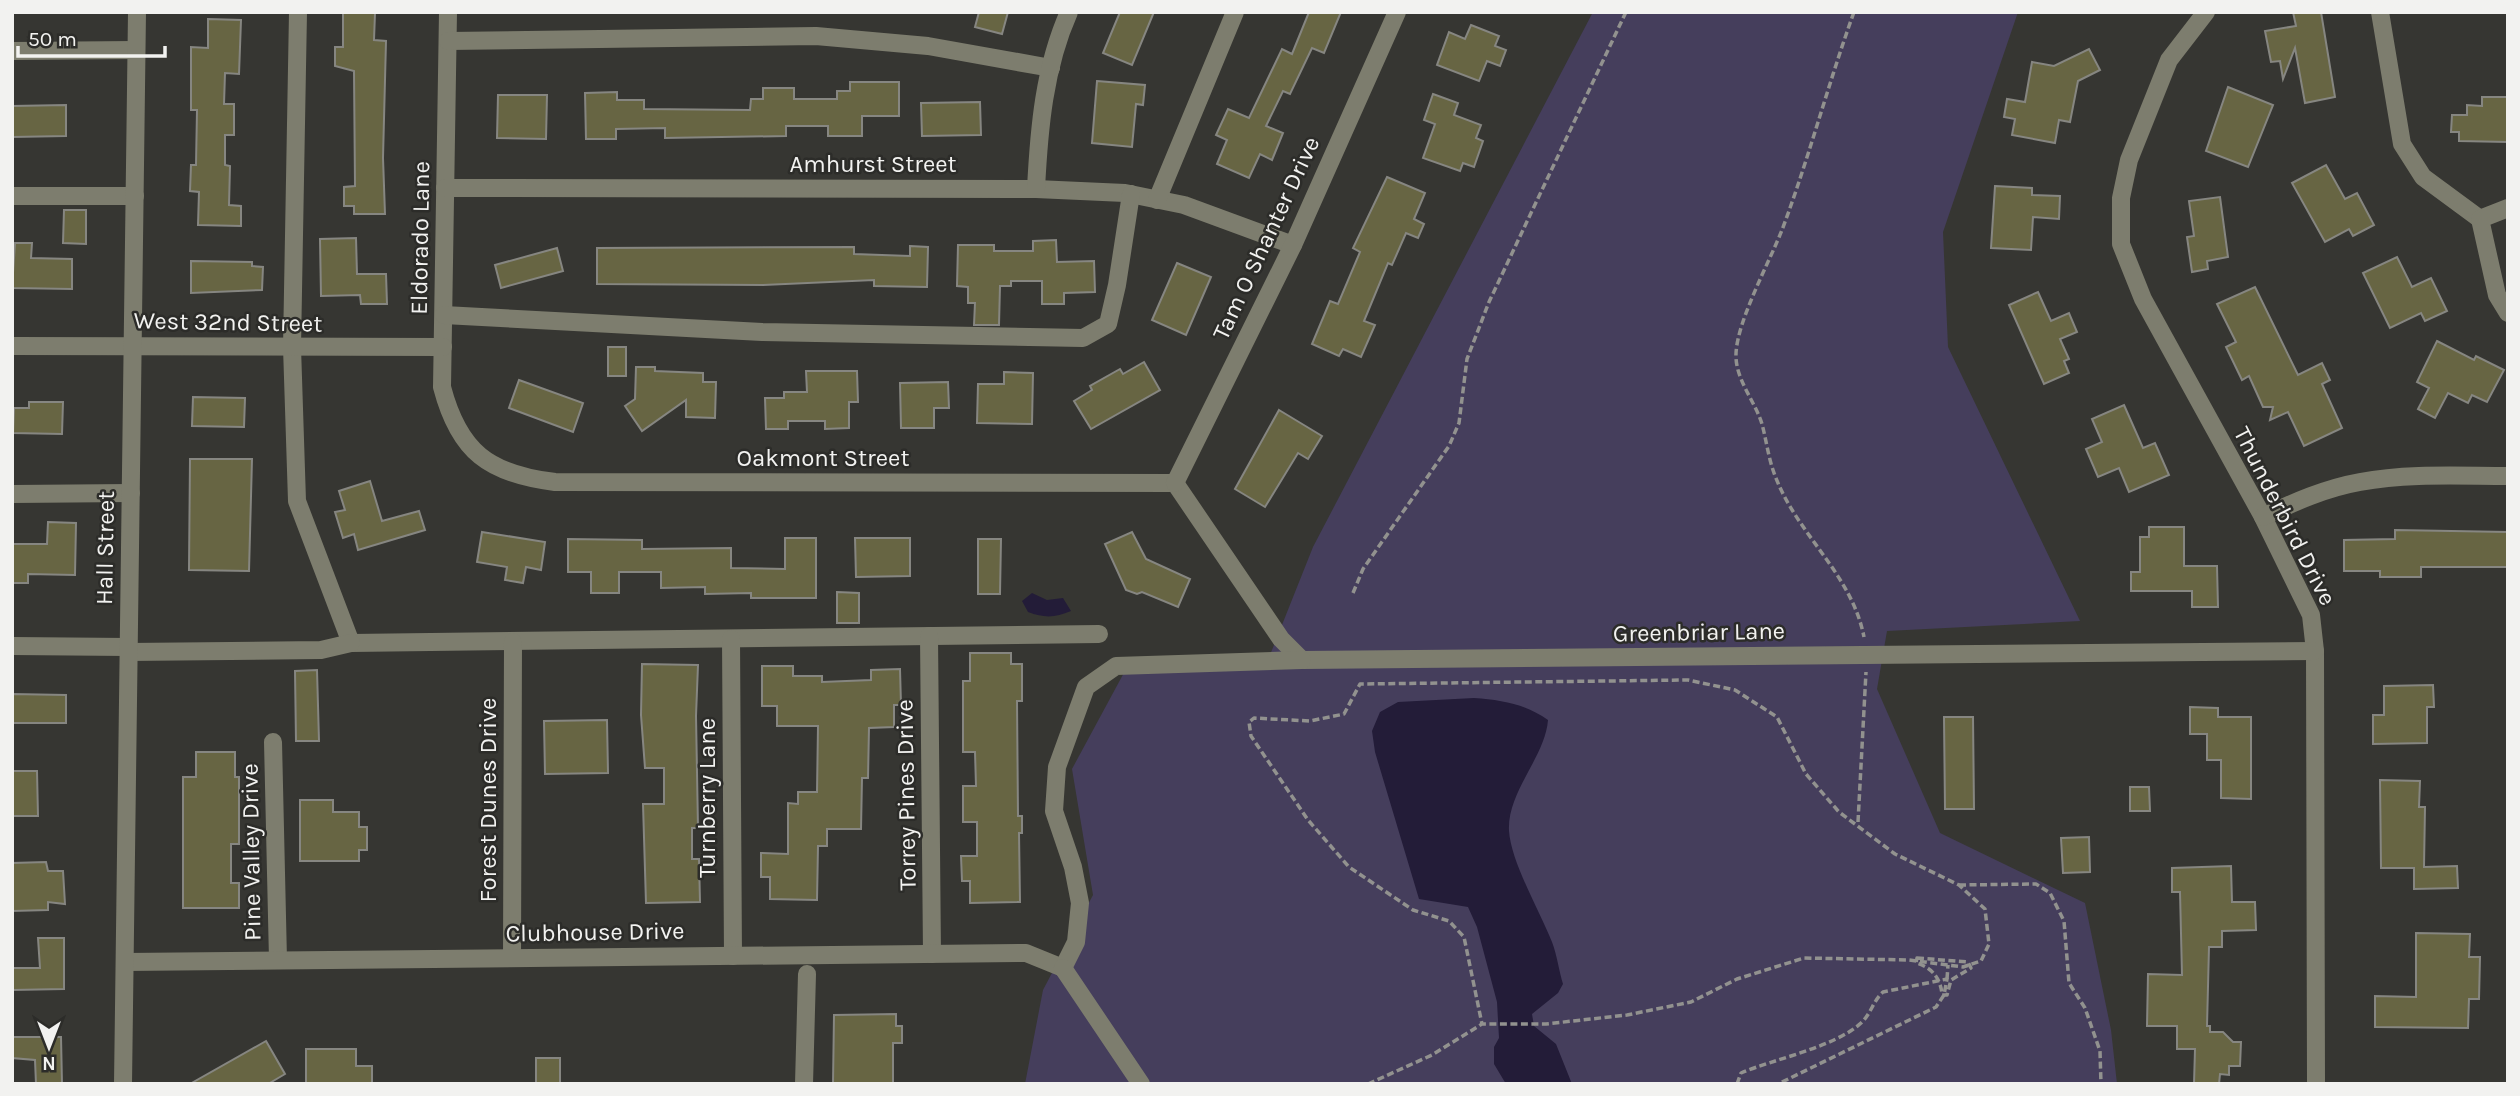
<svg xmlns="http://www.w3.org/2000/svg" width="2520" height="1096" viewBox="0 0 2520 1096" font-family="Karla,sans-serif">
  <rect width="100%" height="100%" fill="#363632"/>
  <polygon fill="#453e5c" points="1593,12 2018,12 1943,232 1948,347 2080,621 1887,631 1877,689 1940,833 2085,903 2111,1030 2117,1084 1025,1084 1043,990 1093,895 1072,769 1126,669 1266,665 1313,547"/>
  <g fill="#231c38">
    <path d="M1032 593 1047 600 1063 598 1071 611C1055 618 1044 618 1028 612L1022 601Z"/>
    <path d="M1474 698C1502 700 1525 704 1548 720 1545 758 1507 791 1509 831 1511 862 1540 912 1552 942 1557 955 1559 971 1563 984L1558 993 1532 1014 1534 1026 1556 1044 1572 1084H1506L1494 1064V1047L1499 1038 1497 1002 1477 927 1468 907 1419 899 1375 752 1372 731 1380 712 1398 702Z"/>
  </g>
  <g fill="#676543" stroke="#868681" stroke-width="2">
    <polygon points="979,12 1008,12 1002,34 975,27"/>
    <polygon points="1120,12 1154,12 1132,65 1103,53"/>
    <polygon points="1309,12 1341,12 1324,53 1312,48 1290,94 1283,91 1266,126 1283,133 1272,160 1260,154 1249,178 1217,164 1227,140 1216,135 1228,109 1249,118 1282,49 1292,54"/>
    <polygon points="2293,12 2321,12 2335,97 2305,103 2295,48 2283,79 2280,61 2271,62 2265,31 2296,26"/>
    <polygon points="343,13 375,13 374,40 386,41 383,158 385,214 354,214 354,206 344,206 344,187 355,186 354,71 335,66 335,47 343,47"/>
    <polygon points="208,19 241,20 239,74 225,73 224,104 234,104 234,135 225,135 225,165 230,166 229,205 241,206 241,226 198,225 199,192 190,191 191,165 196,165 197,110 191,110 191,47 208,48"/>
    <polygon points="1471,25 1499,36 1495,46 1506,50 1500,66 1487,61 1479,81 1437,65 1449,32 1465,39"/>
    <polygon points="2089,49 2100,70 2078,81 2070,122 2059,120 2055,143 2012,135 2015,119 2004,117 2007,99 2025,102 2032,62 2054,66"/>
    <polygon points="1097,81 1145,85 1143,105 1136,104 1132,147 1092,143"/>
    <polygon points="850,82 899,82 899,116 862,116 862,136 828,136 828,126 786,126 786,136 665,138 665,128 616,129 616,139 586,139 585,93 617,92 617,100 644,100 644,109 750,110 751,99 763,99 763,88 794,88 794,99 837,99 837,91 850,91"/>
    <polygon points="2228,87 2273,105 2248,167 2206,151"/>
    <polygon points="1433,94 1458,103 1454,115 1481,125 1476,138 1483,141 1474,167 1463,163 1460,171 1423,158 1435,124 1424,120"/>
    <polygon points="498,95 547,95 546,139 497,138"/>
    <polygon points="2482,97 2508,97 2508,142 2459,141 2459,132 2451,132 2452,115 2467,115 2467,105 2482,106"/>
    <polygon points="980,102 981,135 922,136 921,103"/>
    <polygon points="66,105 66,136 12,137 12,106"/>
    <polygon points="2326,165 2345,199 2357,193 2374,225 2353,236 2349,229 2325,242 2292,183"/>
    <polygon points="1387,177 1425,193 1414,219 1424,224 1418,238 1406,233 1392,265 1388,263 1364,321 1375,325 1361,357 1343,349 1339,356 1312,344 1330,301 1338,304 1360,252 1353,248"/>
    <polygon points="1995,186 2032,188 2032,195 2060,196 2059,219 2033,217 2031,250 1991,248"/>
    <polygon points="2220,197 2228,257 2207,261 2208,269 2192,272 2187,237 2194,236 2189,201"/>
    <polygon points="64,210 86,210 86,244 63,243"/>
    <polygon points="356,238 357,274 386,274 387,304 361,304 360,295 321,296 320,239"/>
    <polygon points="1056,240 1057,262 1094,261 1095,292 1064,293 1064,304 1042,304 1042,281 1011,281 1011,286 1000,286 999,325 974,325 975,303 968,303 968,287 957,286 958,245 994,245 994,251 1033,251 1033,241"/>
    <polygon points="15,243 32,243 31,258 72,259 72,289 12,288"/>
    <polygon points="910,246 928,247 927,287 874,286 874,280 763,285 597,284 597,248 854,247 854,254 910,256"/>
    <polygon points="557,248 563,271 501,288 495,265"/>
    <polygon points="2397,257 2412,287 2431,278 2447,311 2425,321 2421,313 2390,328 2363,273"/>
    <polygon points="191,261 252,262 252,266 263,267 262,290 191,293"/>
    <polygon points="1177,263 1211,277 1186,335 1152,320"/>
    <polygon points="2255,287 2298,375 2322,363 2330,380 2322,384 2342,428 2304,446 2288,412 2270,420 2273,407 2263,407 2249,376 2242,380 2226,347 2236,342 2217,304"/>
    <polygon points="2038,292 2051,321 2069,313 2077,332 2060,339 2069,359 2064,361 2069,373 2044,384 2009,305"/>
    <polygon points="2437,341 2474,360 2476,356 2504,370 2487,402 2472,395 2468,403 2448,393 2435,418 2418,409 2429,388 2417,382"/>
    <rect x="608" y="347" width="18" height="29"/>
    <polygon points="1144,362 1160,390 1091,429 1074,401 1092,390 1090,386 1120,369 1123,374"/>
    <polygon points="636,367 655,367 655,371 703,373 703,382 716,382 715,418 686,417 686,400 642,431 625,406 635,399"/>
    <polygon points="806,371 857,371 858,402 849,402 849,428 825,429 825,421 788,421 788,429 766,429 765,398 784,398 784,392 807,392"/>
    <polygon points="1004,372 1033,373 1032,424 977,423 978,384 1004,384"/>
    <polygon points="519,380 583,403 573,432 509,408"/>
    <polygon points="948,382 949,408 934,408 934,428 901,428 900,383"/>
    <polygon points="193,397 245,398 244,427 192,426"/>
    <polygon points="29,402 63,402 62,434 13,433 14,408 29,408"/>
    <polygon points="2124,405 2143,448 2155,443 2169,475 2129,492 2119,468 2098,477 2086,449 2102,442 2092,419"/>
    <polygon points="1279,410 1322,436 1308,459 1298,453 1265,507 1235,489"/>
    <polygon points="190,459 252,459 249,571 189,570"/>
    <polygon points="370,481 382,521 419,511 425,530 358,550 354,534 343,538 335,512 345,510 339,491"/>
    <polygon points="48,522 76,523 75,575 28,574 28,583 12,583 12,544 47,544"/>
    <polygon points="2149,527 2184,527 2184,566 2217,566 2218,607 2192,607 2192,591 2131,591 2131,572 2140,572 2140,537 2149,537"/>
    <polygon points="2395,530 2508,532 2508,567 2421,567 2421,577 2380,577 2380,571 2344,571 2344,540 2395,539"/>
    <polygon points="482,532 545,542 541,570 526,567 523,583 505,580 507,567 477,562"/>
    <polygon points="1132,532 1146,559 1190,579 1178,607 1142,592 1137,594 1126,590 1105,544"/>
    <polygon points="785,538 816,538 816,598 751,598 751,593 705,594 705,587 661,588 661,572 619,572 619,593 591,593 591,572 568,572 568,539 642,540 642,549 731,548 731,568 785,569"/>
    <polygon points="855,538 910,538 910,576 856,577"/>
    <polygon points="978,539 1001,539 1000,594 978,594"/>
    <polygon points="837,592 859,593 859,623 837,623"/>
    <polygon points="970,653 1011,653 1011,664 1022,664 1022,701 1017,701 1018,816 1022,816 1022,833 1019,833 1020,902 970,903 970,881 962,881 961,856 977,856 977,822 963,822 963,786 976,786 975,752 963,752 963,681 970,681"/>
    <polygon points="642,664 698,665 696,716 698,828 692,828 692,859 699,859 700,902 646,903 643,804 664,804 664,768 645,768 641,715"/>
    <polygon points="762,666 793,666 793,676 822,676 822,682 871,680 871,670 900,669 901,705 894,705 894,727 869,728 868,778 862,778 861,829 827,829 827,846 818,846 817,900 770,899 770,877 761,877 761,853 788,854 788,803 798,804 798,792 817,792 818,726 777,726 777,706 762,706"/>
    <polygon points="317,670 319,741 296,741 295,671"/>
    <polygon points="2433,685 2434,707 2427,707 2427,743 2373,744 2373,715 2384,715 2384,686"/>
    <polygon points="12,694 66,695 66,723 12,723"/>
    <polygon points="2190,707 2218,708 2218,717 2251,717 2251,799 2221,798 2221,760 2207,760 2207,734 2190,734"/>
    <polygon points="1944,717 1973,717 1974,809 1945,809"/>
    <polygon points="607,720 608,773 545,774 544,721"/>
    <polygon points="196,752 235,752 235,777 239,777 239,844 231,844 231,883 239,883 239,908 183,908 183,777 196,777"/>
    <polygon points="12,771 37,771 38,816 12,816"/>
    <polygon points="2380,780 2420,781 2419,807 2425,807 2424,867 2457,866 2458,888 2414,889 2414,868 2381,868"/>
    <polygon points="2130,787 2149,787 2150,811 2130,811"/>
    <polygon points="300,800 333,800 333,812 359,812 359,827 367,827 367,850 359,850 359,861 300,861"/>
    <polygon points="2089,837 2090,872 2063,873 2061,838"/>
    <polygon points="46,862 48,871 63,871 65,904 48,902 48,910 12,911 12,863"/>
    <polygon points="2231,866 2232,902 2255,902 2256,930 2222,931 2222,947 2209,947 2207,1026 2210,1026 2210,1032 2223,1032 2233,1042 2241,1042 2240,1066 2229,1066 2229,1075 2220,1074 2219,1084 2194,1084 2195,1049 2177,1049 2177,1026 2147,1026 2148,974 2182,975 2180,892 2172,892 2172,868"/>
    <polygon points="2416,933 2470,934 2469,957 2480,957 2479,999 2469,999 2468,1028 2375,1027 2375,996 2416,997"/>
    <polygon points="38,938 64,938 64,989 12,990 12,968 40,968"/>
    <polygon points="896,1014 896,1026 902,1026 902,1043 893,1043 893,1084 833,1084 834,1015"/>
    <polygon points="12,1037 61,1037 62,1084 36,1084 35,1060 12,1058"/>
    <polygon points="266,1041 285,1074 268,1084 190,1084"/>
    <polygon points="306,1049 356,1049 356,1066 372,1066 372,1084 306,1084"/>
    <rect x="536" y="1058" width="24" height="26"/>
  </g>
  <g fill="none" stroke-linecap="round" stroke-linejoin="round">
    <g stroke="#92928f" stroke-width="3.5" stroke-dasharray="7 3.5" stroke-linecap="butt">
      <path d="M1854 12C1828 84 1809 158 1782 230 1769 263 1737 321 1736 354 1735 379 1755 401 1762 424 1766 439 1768 455 1773 470 1794 533 1851 571 1864 637"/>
      <polyline points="1353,593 1363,569 1449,446 1459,423 1467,359 1489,302 1626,12"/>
      <polyline points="1858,822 1866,672"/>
      <polyline points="1959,885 2036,884 2050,893 2064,921 2069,983 2085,1008 2100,1051 2101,1084"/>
      <path d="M1917 958 1968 962 1971 968 1951 980 1947 995H1942C1941 979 1932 967 1916 963Z"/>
      <polyline points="1947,979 1948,965"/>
      <polyline points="1368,1084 1432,1055 1482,1024 1546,1024 1627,1015 1691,1002 1737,979 1804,958 1909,960 1963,967 1981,961 1989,944 1985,909 1959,885 1895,854 1839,812 1806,774 1777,717 1735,690 1688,680 1360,684 1344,714 1310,721 1254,718 1249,722 1251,736 1308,820 1349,867 1413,910 1449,921 1464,937 1482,1024"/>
      <path d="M1737 1084 1741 1073C1774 1059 1835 1047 1861 1023 1871 1014 1873 1001 1883 992L1947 979 1944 995 1936 1007 1778 1084"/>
    </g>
    <g stroke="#7d7d6e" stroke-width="18">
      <polyline points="298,12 292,347 297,501 351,643 1099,634"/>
      <path d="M448 12 442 387C459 452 489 474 555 482L1175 483"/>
      <polyline points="2206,12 2169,60 2129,160 2121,198 2121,244 2143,299 2263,517 2311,615 2315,651 2316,1084"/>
      <polyline points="2380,12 2402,144 2423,177 2480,219"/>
      <polyline points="448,41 816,36 928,46 1051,68"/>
      <polyline points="12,51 136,50"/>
      <polyline points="445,188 1036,189 1125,193 1184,205 1293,245"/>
      <path d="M1036 189C1039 129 1044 68 1069 12"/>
      <polyline points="12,196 135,196"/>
      <polyline points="1157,200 1235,12"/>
      <polyline points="2508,208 2480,219 2497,295 2508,313"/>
      <polyline points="444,315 762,332 1083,338 1108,324 1117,285 1131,194"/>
      <polyline points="12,346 443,347"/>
      <polyline points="1175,483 1281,639 1302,660 2315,651"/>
      <polyline points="1175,483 1293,245 1397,12"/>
      <polyline points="12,494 131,493"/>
      <path d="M2263 517C2294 502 2326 488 2360 482 2408 473 2459 476 2508 476"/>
      <polyline points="929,636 932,954"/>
      <polyline points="731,639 733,956"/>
      <polyline points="12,646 128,647"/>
      <polyline points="128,652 321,650 351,643"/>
      <polyline points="273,742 278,960"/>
      <polyline points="512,958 513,642"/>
      <polyline points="125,962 1026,953 1063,968"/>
      <polyline points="1063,968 1076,942 1080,903 1073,867 1054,811 1057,767 1086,687 1116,666 1302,660"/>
      <polyline points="1063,968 1141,1084"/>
      <polyline points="123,1084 137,12"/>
      <polyline points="804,1084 807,974"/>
    </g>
  </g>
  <g text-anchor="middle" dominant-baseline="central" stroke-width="5" stroke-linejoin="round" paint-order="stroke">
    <g font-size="24" fill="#f2f2f0" stroke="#2c2c29">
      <text x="873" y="164">Amhurst Street</text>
      <text transform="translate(420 238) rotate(-89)">Eldorado Lane</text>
      <text transform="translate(1266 238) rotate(-65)">Tam O Shanter Drive</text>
      <text transform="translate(228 322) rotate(1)">West 32nd Street</text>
      <text x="823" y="458">Oakmont Street</text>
      <text transform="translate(2285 516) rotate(63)">Thunderbird Drive</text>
      <text transform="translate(105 548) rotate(-89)">Hall Street</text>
      <text transform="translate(1699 632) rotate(-1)">Greenbriar Lane</text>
      <text transform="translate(906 795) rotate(-91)">Torrey Pines Drive</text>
      <text transform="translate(707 798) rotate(-90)">Turnberry Lane</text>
      <text transform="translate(488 800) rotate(-90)">Forest Dunes Drive</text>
      <text transform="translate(251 852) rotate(-91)">Pine Valley Drive</text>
      <text transform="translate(595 932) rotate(-1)">Clubhouse Drive</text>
    </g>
  </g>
  <rect width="2520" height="1096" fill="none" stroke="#f2f2f0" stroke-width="28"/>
  <g transform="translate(49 1047) rotate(180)" stroke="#2c2c29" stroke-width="5" paint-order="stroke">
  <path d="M0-5L12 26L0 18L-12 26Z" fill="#f2f2f0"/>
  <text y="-10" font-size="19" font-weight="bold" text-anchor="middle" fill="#f2f2f0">N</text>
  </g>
  <path d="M18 46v10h147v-10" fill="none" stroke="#f2f2f0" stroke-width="3.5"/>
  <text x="28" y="46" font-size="21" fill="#f2f2f0" stroke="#2c2c29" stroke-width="5" paint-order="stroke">50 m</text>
</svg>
